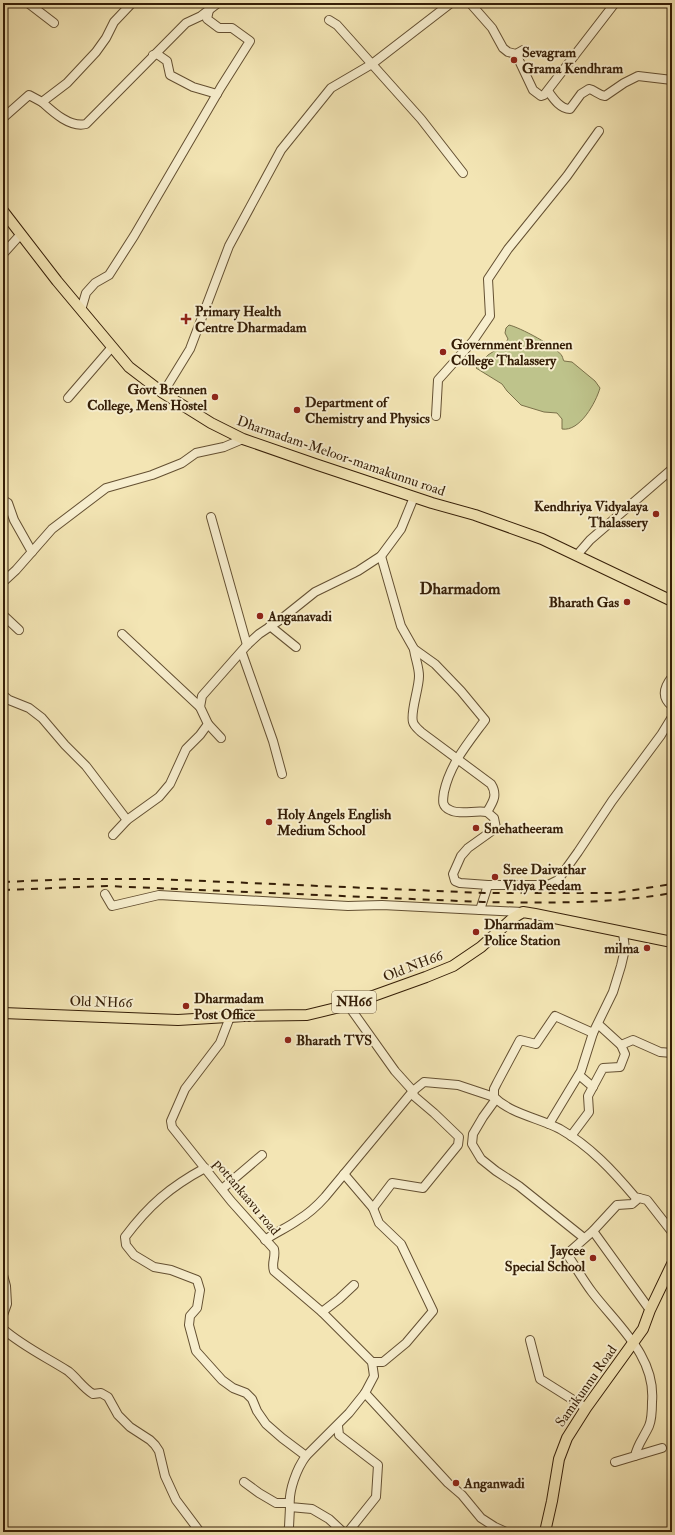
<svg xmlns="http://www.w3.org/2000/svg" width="675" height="1535" viewBox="0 0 675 1535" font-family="'IM FELL Double Pica',serif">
  <rect width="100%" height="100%" fill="#f3e5b4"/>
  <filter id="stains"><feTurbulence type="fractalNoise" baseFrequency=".005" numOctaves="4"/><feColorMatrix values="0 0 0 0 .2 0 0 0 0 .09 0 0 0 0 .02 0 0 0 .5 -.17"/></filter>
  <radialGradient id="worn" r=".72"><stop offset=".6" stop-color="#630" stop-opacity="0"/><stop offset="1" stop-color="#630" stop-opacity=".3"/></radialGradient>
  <path fill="#bec38b" stroke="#7a7049" d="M509 325C519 327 557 347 562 356 563 358 563 360 564 361L572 362 595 381 600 388C596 402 580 432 562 429V419L557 413 544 412 521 405 507 391 502 384 476 368 488 355 505 344 508 339 505 333 506 328Z"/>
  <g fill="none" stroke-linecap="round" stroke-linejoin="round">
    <defs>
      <g id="minor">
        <polyline points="28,3 54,23"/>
        <polyline points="470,3 492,28 503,48 508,52 516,54 523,50"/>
        <polyline points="329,20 337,25 421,119 463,173"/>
        <polyline points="516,54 533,90 541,96 544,95 615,3"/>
        <polyline points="153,55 157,54 167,61 170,75 193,87 217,94"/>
        <path d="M548 91C553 98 560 109 570 109L581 94 589 89C595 90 598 95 605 96L624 83 638 76 672 80"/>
        <path d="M42 102C53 112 70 128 86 124L186 23 201 16 218 3"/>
        <polyline points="3,118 29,95 42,102 67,83 96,52 106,38 114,22 132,3"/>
        <polyline points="3,254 21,234"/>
        <polyline points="81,310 86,293 95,283 109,275 134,236 221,87 250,41 232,28 219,28 207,19 209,10"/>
        <polyline points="163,393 190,349 229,246 281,150 331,88 372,64 451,3"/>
        <polyline points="68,398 112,347"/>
        <polyline points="436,416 438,380 473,341 490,316 488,279 508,249 567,176 599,131"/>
        <polyline points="3,500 8,503 14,520 32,552"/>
        <polyline points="211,517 247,645"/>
        <polyline points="577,555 590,540 672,469"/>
        <polyline points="381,556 401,529 414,497"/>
        <polyline points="3,582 16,570 52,529 106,488 152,475 182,463 196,453 224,447 243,439"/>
        <polyline points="3,615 19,630"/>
        <polyline points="270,626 296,647"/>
        <polyline points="122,634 200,707"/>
        <path d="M414 649C415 658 419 667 419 676 419 689 410 712 413 722 414 726 418 729 421 732L491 784C498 795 493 802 487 812"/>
        <polyline points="242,653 273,741 282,774"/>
        <path d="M672 677C664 687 661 697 672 706"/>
        <polyline points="3,695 9,700 29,708 42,718 65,745 86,766 127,820"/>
        <polyline points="208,724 221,738"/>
        <path d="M113 835 127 820 159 797 170 784 186 749 200 735 208 724 200 707 202 696 247 645 259 634 280 620 315 592 358 571 381 556 401 626 414 649 435 664 461 691 485 720C468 743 450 764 444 792 443 800 441 806 450 810 459 815 476 810 487 812L494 818 496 828 468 848 461 856 453 874 455 881 460 883 488 885"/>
        <polyline points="105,894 112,906 159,895 348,906 382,905 480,910"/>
        <polyline points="523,912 480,910 488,885 548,885 558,880 578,852 612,801 661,735 672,717"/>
        <path d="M348 1005 395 1071 413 1091 424 1082 458 1085 494 1097C511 1114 539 1118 560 1129 590 1146 613 1171 635 1197L639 1198"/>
        <path d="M230 1017 220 1043 185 1089 171 1121 172 1127 231 1201 274 1249C276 1258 271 1262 274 1271L322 1312 372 1362 374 1376 365 1393 349 1413 306 1456"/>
        <polyline points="598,1024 621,1045"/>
        <polyline points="579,1075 593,1087"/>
        <polyline points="494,1097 494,1089 497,1083 520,1040 536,1044 555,1016 593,1033"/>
        <polyline points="496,1099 483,1117 473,1134 472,1144 481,1159 496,1171 519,1186 584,1238"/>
        <polyline points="549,1124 581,1071 593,1033 613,992 621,966 625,949 623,932"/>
        <polyline points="571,1136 589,1112 588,1096 603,1068 620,1067 625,1054 621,1045 633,1040 660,1052 672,1053"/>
        <path d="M205 1168C170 1187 149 1205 125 1237L126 1245 134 1255 154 1267 171 1270 197 1280 200 1290 197 1308 190 1316 189 1325 196 1351 222 1380 233 1388 246 1393 252 1399 257 1411 266 1424 282 1438 306 1456C297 1468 288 1491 290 1507L312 1509 329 1519 343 1532"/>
        <polyline points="344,1174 373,1208 392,1183 423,1188 458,1145 459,1137 434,1113 414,1096 413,1091"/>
        <polyline points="222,1189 262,1155"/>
        <polyline points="593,1231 650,1310"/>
        <path d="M265 1240C276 1232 287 1228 298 1220 308 1214 317 1206 325 1197L413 1091"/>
        <path d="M3 1275 6 1286 7 1304 3 1315V1329C24 1347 46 1357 68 1371 77 1378 83 1388 93 1394L101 1393 108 1397 118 1415 130 1427 150 1440 155 1445 159 1451 165 1476 176 1500 200 1532"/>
        <polyline points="322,1312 339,1299 354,1285"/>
        <polyline points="530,1340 540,1379 586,1408"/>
        <polyline points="372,1362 383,1362 406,1343 433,1311 401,1244 379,1223 373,1208"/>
        <polyline points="365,1393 448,1483 462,1495 481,1518 495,1527 506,1532"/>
        <polyline points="338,1426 339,1435 378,1465 376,1497 348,1532"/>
        <polyline points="635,1456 662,1448"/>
        <path d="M615 1462 635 1456C637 1445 644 1437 649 1426 652 1419 652 1409 652 1402 656 1356 617 1325 592 1292 583 1280 575 1266 567 1254L593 1231 617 1205 632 1204 639 1198 647 1200 672 1232"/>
        <polyline points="244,1482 259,1493 276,1503 289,1503"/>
        <polyline points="287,1532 289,1527 290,1507"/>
      </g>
      <g id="major">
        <polyline points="3,211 57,281 129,367 163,393 211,423 243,439 315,464 432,503 475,515 542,539 672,601"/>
        <polyline points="3,1013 178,1020 244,1016 307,1015 348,1005 426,977 453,966 481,947 513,918 523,912 535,914 672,942"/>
        <polyline points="545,1532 552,1501 559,1459 567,1438 586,1408 643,1329 650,1310 672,1264"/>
      </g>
    </defs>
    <use href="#minor" stroke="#645032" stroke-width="10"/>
    <use href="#major" stroke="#351e07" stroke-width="12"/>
    <use href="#minor" stroke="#f7eece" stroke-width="8"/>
    <use href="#major" stroke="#f3e5b4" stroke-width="10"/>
    <g stroke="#351e07" stroke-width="2" stroke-dasharray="7 7" stroke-linecap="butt">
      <polyline points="3,882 73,879 156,879 485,893 615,893 672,884"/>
      <path d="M3 890 107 886 483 902C546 903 610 904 672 893"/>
    </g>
  </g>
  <g fill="#8f2418" stroke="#f7eece" stroke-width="1.5">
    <circle cx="514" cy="60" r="4"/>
    <path d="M184 313h4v4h4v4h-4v4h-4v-4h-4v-4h4z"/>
    <circle cx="443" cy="352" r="4"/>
    <circle cx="215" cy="397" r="4"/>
    <circle cx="297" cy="410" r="4"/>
    <circle cx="656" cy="514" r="4"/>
    <circle cx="627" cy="602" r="4"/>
    <circle cx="260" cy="616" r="4"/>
    <circle cx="269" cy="822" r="4"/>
    <circle cx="476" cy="828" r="4"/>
    <circle cx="495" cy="877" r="4"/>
    <circle cx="476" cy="932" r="4"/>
    <circle cx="647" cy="948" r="4"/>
    <circle cx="186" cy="1006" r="4"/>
    <circle cx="288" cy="1040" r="4"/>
    <circle cx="593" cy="1258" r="4"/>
    <circle cx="456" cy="1483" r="4"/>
  </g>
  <g text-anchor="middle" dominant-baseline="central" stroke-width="4" stroke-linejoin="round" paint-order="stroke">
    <rect fill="#f7eece" stroke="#6f5c43" stroke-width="1" x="332" y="991" width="44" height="22" rx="3"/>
    <g font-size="13" font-weight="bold" fill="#351e07">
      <text x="354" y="1002">NH66</text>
    </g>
    <g font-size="14" font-weight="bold" fill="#351e07" stroke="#f7eece" text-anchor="start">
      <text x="522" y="52">Sevagram<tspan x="522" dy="16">Grama Kendhram</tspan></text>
      <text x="195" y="311">Primary Health<tspan x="195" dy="16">Centre Dharmadam</tspan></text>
      <text x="451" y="344">Government Brennen<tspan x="451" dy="16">College Thalassery</tspan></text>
      <text x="207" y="389" text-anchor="end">Govt Brennen<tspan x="207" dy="16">College, Mens Hostel</tspan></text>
      <text x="305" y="402">Department of<tspan x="305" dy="16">Chemistry and Physics</tspan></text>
      <text x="648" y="506" text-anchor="end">Kendhriya Vidyalaya<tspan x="648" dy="16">Thalassery</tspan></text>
      <text x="619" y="602" text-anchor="end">Bharath Gas</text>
      <text x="268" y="616">Anganavadi</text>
      <text x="277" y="814">Holy Angels English<tspan x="277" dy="16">Medium School</tspan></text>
      <text x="484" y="828">Snehatheeram</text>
      <text x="503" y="869">Sree Daivathar<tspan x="503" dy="16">Vidya Peedam</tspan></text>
      <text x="484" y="924">Dharmadam<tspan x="484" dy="16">Police Station</tspan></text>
      <text x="639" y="948" text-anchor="end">milma</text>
      <text x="194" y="998">Dharmadam<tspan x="194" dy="16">Post Office</tspan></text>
      <text x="296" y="1040">Bharath TVS</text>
      <text x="585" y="1250" text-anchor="end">Jaycee<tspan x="585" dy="16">Special School</tspan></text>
      <text x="464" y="1483">Anganwadi</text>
    </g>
    <g font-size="14" fill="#351e07" stroke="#f7eece">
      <text transform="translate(341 456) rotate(19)">Dharmadam-Meloor-mamakunnu road</text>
      <text transform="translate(413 966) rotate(-21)">Old NH66</text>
      <text transform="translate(101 1002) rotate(2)">Old NH66</text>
      <text transform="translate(247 1197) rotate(50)">pottankaavu road</text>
      <text transform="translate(586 1386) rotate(-55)">Samikunnu Road</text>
    </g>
    <g font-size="16" font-weight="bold" fill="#351e07" stroke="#f7eece">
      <text x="460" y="589">Dharmadom</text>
    </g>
  </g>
  <rect width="675" height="1535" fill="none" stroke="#f3e5b4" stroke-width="16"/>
  <rect x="4" y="4" width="667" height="1527" fill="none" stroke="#351e07" stroke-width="2"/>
  <rect x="8" y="8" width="659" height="1519" fill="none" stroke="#351e07"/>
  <rect width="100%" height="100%" filter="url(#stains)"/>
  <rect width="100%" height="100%" fill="url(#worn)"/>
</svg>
